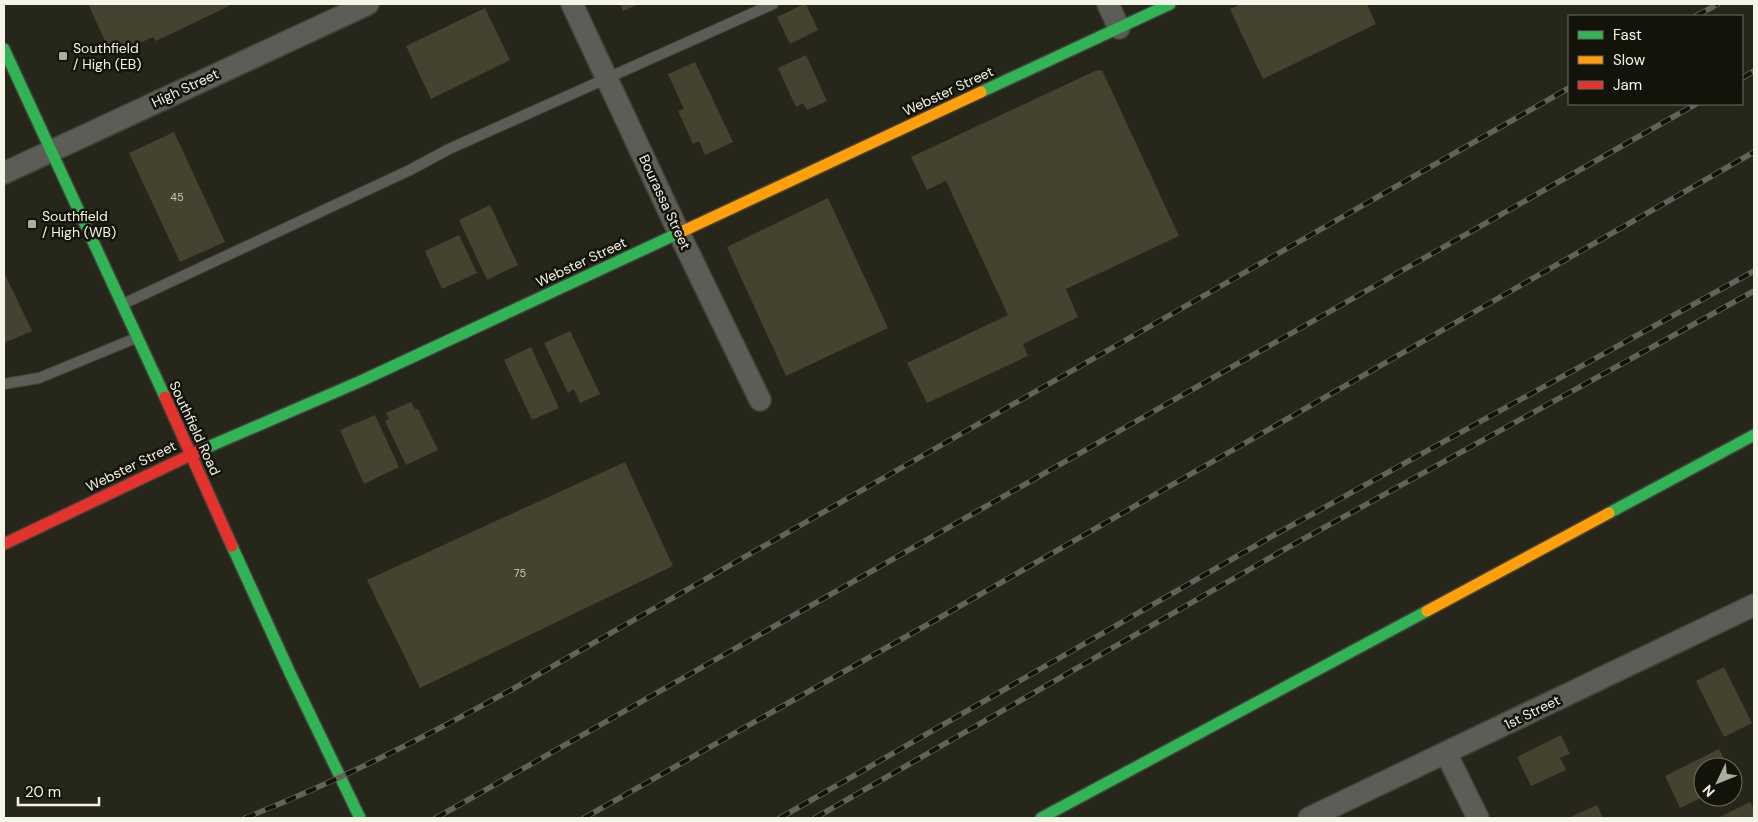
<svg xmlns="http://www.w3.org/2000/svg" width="1758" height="822" viewBox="0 0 1758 822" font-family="'DM Sans',sans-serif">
  <rect width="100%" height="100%" fill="#27261a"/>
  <g fill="#444330">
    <polygon points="88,4 228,4 229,6 156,41 153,37 112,56"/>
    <polygon points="620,4 639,4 623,11"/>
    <polygon points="804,4 806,4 818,30 790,44 777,17"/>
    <polygon points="1241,4 1367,4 1376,24 1263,79 1230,9"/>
    <polygon points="485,8 510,60 431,99 406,46"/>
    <polygon points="806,55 827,101 807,110 803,103 796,107 778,68"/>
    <polygon points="695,62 733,142 705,155 699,141 693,144 678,111 684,109 668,74"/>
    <polygon points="1102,70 1179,236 1066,289 1078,317 1023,344 1028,356 927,403 907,363 1008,315 946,181 927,190 911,157 1095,71"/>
    <polygon points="174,132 225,242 180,262 129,153"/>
    <polygon points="828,198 888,328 786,376 727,247"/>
    <polygon points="490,205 518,265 487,280 459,220"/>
    <polygon points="459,235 477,273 442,289 425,251"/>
    <polygon points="4,272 32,331 4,343"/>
    <polygon points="570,331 600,394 580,403 574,389 568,393 544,343"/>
    <polygon points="531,347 559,408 532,420 504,360"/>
    <polygon points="411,402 415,409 418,409 438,450 406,465 385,421 389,419 386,413"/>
    <polygon points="375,415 399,467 364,484 340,430"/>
    <polygon points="625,462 673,566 420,688 367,580"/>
    <polygon points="1724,667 1752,723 1724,737 1696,681"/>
    <polygon points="1561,735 1570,754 1560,758 1566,770 1531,786 1517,757"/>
    <polygon points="1719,749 1728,767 1703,767 1703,797 1680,808 1665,776"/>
    <polygon points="1750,802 1754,809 1754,818 1718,818"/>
    <polygon points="1597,805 1603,818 1568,818"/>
  </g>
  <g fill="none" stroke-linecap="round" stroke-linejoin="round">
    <defs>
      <g id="lane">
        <polyline points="123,304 410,170 449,149 773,4"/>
        <polyline points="4,384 39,378 136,338"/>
      </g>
      <g id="street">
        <polyline points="572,4 679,233 760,400"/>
        <polyline points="1108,4 1119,28"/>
        <polyline points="4,173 368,4"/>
        <polyline points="1446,753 1478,818"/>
        <polyline points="1309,818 1754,605"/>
      </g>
      <g id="fast">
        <polyline points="4,49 165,397"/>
        <polyline points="981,92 1170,4"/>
        <polyline points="201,450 361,381 681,232"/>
        <polyline points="1609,513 1754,435"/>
        <polyline points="232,546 290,673 360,818"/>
        <polyline points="1041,818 1427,611"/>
      </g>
      <g id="slow">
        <polyline points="681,232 981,92"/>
        <polyline points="1427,611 1609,513"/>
      </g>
      <g id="jam">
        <polyline points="165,397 232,546"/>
        <polyline points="4,544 201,450"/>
      </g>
    </defs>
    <use href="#lane" stroke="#434238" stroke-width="12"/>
    <use href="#street" stroke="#434238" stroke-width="24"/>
    <use href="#fast" stroke="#434238" stroke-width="14"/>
    <use href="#slow" stroke="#434238" stroke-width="14"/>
    <use href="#jam" stroke="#434238" stroke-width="14"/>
    <use href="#lane" stroke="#5d5d57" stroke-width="10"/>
    <use href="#street" stroke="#5d5d57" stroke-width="21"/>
    <use href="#fast" stroke="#30b455" stroke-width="11"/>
    <use href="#slow" stroke="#ff9f0a" stroke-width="11"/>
    <use href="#jam" stroke="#e5322d" stroke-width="11"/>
    <defs>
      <g id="rail">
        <polyline points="1696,16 1718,4"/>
        <polyline points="1742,78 1754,71"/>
        <path d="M245 818C336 782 424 738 509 691L1569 88"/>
        <polyline points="436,818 1696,104"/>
        <polyline points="584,818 932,622 1754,152"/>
        <polyline points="780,818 1276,534 1754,271"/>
        <polyline points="815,818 1287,548 1754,291"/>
      </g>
    </defs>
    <use href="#rail" stroke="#63625b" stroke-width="5.5"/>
    <use href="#rail" stroke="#131309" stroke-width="4" stroke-dasharray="11" stroke-linecap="butt"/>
  </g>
  <g fill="#adad9f" stroke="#131309" stroke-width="2">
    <rect x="58" y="51" width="10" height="10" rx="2.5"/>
    <rect x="27" y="219" width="10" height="10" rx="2.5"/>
  </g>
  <g text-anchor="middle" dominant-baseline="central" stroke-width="5" stroke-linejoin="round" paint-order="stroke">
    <g font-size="11" fill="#c9c8b9">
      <text x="177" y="197">45</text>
      <text x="520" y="573">75</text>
    </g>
    <g font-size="14" fill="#f5f5e7" stroke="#131309" text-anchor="start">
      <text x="73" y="48">Southfield<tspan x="73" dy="16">/ High (EB)</tspan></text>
      <text x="42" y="216">Southfield<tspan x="42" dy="16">/ High (WB)</tspan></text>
    </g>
    <g font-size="14" fill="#f5f5e7" stroke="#131309">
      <text transform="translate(185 88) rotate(-25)">High Street</text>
      <text transform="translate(948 91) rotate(-25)">Webster Street</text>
      <text transform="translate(665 202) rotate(65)">Bourassa Street</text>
      <text transform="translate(581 262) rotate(-25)">Webster Street</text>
      <text transform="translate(195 428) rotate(65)">Southfield Road</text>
      <text transform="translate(131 466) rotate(-26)">Webster Street</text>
      <text transform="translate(1532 712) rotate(-26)">1st Street</text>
    </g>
  </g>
  <rect width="1758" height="822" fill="none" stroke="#f5f5e7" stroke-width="10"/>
  <rect x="1568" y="15" width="175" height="90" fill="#131309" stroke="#6d6d62"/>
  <rect x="1578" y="31" width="25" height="8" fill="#30b455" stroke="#6d6d62"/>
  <text x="1613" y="40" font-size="15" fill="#f5f5e7">Fast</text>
  <rect x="1578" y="56" width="25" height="8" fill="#ff9f0a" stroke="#6d6d62"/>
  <text x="1613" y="65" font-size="15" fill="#f5f5e7">Slow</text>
  <rect x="1578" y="81" width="25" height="8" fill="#e5322d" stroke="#6d6d62"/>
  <text x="1613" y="90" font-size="15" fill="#f5f5e7">Jam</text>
  <g transform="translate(1718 782) rotate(227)"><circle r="24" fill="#131309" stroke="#6d6d62"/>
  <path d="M0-4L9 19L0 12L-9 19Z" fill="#adad9f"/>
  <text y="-8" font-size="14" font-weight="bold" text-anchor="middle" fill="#f5f5e7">N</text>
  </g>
  <path d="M18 797v8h81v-8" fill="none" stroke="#f5f5e7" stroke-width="2.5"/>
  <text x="25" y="797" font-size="15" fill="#f5f5e7" stroke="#131309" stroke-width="4" paint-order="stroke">20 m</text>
</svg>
